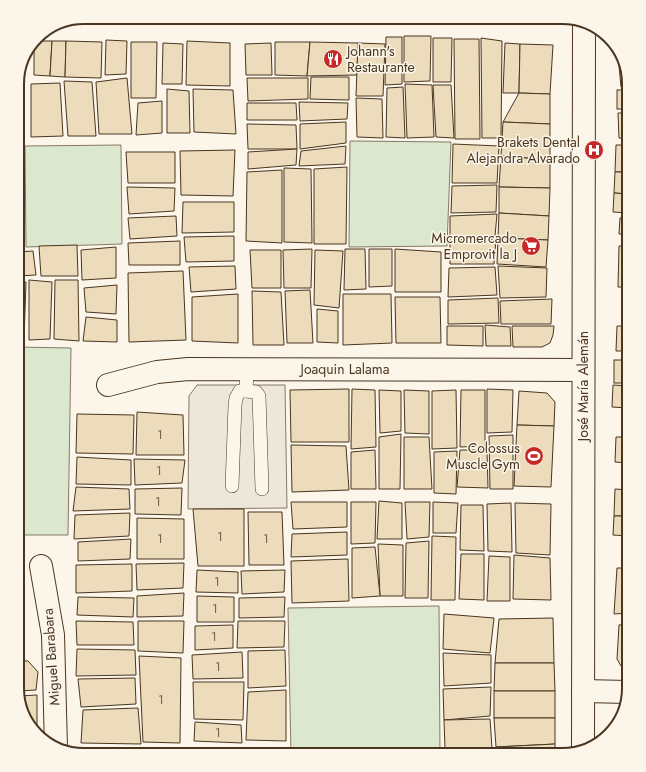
<svg xmlns="http://www.w3.org/2000/svg" width="646" height="772" viewBox="0 0 646 772" font-family="Jost,sans-serif">
  <rect width="100%" height="100%" fill="#fbf6e9"/>
  <g fill="#dce7d0" stroke="#887966">
    <polygon points="350,141 451,142 447,246 349,247"/>
    <polygon points="121,145 122,244 26,247 25,146"/>
    <polygon points="17,347 71,348 68,535 17,535"/>
    <polygon points="439,606 440,755 291,755 288,608"/>
  </g>
  <polygon fill="#ede7d9" stroke="#887966" points="197,385 285,385 287,508 188,509 189,396"/>
  <g fill="#ecdcbc" stroke="#4a3520">
    <polygon points="404,36 431,36 430,81 404,82"/>
    <polygon points="386,37 402,37 402,84 385,85"/>
    <polygon points="433,38 452,38 451,82 433,82"/>
    <polygon points="481,38 502,41 501,138 482,138"/>
    <polygon points="454,39 479,39 480,139 455,139"/>
    <polygon points="106,40 127,41 126,74 105,75"/>
    <polygon points="36,41 52,41 50,76 34,75 34,44"/>
    <polygon points="52,41 66,41 65,77 50,76"/>
    <polygon points="66,41 102,42 101,78 65,77"/>
    <polygon points="187,41 230,43 230,86 186,85"/>
    <polygon points="131,42 157,42 156,98 131,98"/>
    <polygon points="275,42 310,42 307,76 275,75"/>
    <polygon points="310,42 358,43 357,75 307,76"/>
    <polygon points="163,43 183,44 182,84 162,84"/>
    <polygon points="271,43 272,75 246,75 245,44"/>
    <polygon points="358,43 385,44 383,96 356,96"/>
    <polygon points="505,43 520,44 519,93 503,93"/>
    <polygon points="520,44 553,45 550,94 519,93"/>
    <polygon points="619,66 624,66 629,86 621,87"/>
    <polygon points="19,76 20,96 17,96 17,79"/>
    <polygon points="311,77 349,77 349,100 310,99"/>
    <polygon points="127,78 132,134 99,134 96,82"/>
    <polygon points="247,78 308,78 308,99 248,101"/>
    <polygon points="64,81 92,82 96,136 68,136"/>
    <polygon points="60,83 63,136 31,137 31,84"/>
    <polygon points="405,84 432,85 434,137 407,138"/>
    <polygon points="433,85 451,85 454,138 436,137"/>
    <polygon points="403,87 405,138 386,137 387,88"/>
    <polygon points="167,89 189,91 190,133 167,133"/>
    <polygon points="193,89 233,90 236,134 194,132"/>
    <rect x="617" y="90" width="12" height="19"/>
    <polygon points="519,93 550,94 550,124 503,122"/>
    <polygon points="356,98 382,99 383,138 357,137"/>
    <polygon points="17,101 20,101 23,129 17,129"/>
    <polygon points="162,101 162,133 136,135 138,103"/>
    <polygon points="299,102 348,103 347,119 300,121"/>
    <polygon points="247,103 296,103 297,120 247,120"/>
    <polygon points="618,113 629,113 629,139 619,138"/>
    <polygon points="346,122 346,143 300,149 300,124"/>
    <polygon points="503,122 550,124 550,160 501,156"/>
    <polygon points="247,124 296,125 297,149 248,149"/>
    <polygon points="17,133 19,133 21,165 17,166"/>
    <polygon points="453,144 499,146 497,183 452,183"/>
    <polygon points="616,145 629,145 629,172 615,172"/>
    <polygon points="346,146 345,164 299,166 301,151"/>
    <polygon points="297,149 296,165 248,169 248,152"/>
    <polygon points="235,150 233,196 181,195 180,151"/>
    <polygon points="126,152 175,152 175,183 128,183"/>
    <polygon points="501,156 550,160 550,188 499,187"/>
    <polygon points="347,167 346,244 314,244 314,169"/>
    <polygon points="284,168 311,169 312,243 284,242"/>
    <polygon points="17,170 19,170 20,199 17,199"/>
    <polygon points="282,170 282,243 246,241 247,172"/>
    <polygon points="615,172 629,172 629,194 614,193"/>
    <polygon points="497,185 496,212 451,213 452,186"/>
    <polygon points="127,187 175,188 174,211 129,214"/>
    <polygon points="499,187 550,188 549,216 499,213"/>
    <polygon points="614,193 629,194 629,213 613,212"/>
    <polygon points="183,202 234,202 234,232 182,233"/>
    <polygon points="17,203 19,203 21,240 17,240"/>
    <polygon points="499,213 549,216 548,240 498,238"/>
    <polygon points="497,214 495,236 450,238 450,216"/>
    <polygon points="176,216 177,236 130,239 128,218"/>
    <polygon points="629,217 629,234 619,234 620,218"/>
    <polygon points="234,236 234,261 186,262 184,237"/>
    <polygon points="498,238 548,240 546,267 497,264"/>
    <polygon points="496,239 494,264 450,264 450,240"/>
    <polygon points="180,241 180,265 129,265 128,243"/>
    <polygon points="77,245 78,276 41,276 39,246"/>
    <polygon points="619,246 629,246 629,287 618,287"/>
    <polygon points="116,247 116,278 82,280 81,250"/>
    <polygon points="312,249 311,288 284,288 283,250"/>
    <polygon points="345,249 365,249 366,289 344,290"/>
    <polygon points="369,249 392,249 392,286 369,287"/>
    <polygon points="395,249 441,252 441,292 395,292"/>
    <polygon points="250,250 281,250 281,288 252,288"/>
    <polygon points="315,250 343,251 339,308 314,305"/>
    <polygon points="33,251 36,275 17,276 17,252"/>
    <polygon points="235,266 236,289 191,292 189,267"/>
    <polygon points="498,266 547,268 546,297 500,298"/>
    <polygon points="495,267 497,295 448,297 449,268"/>
    <polygon points="183,271 186,340 129,342 128,273"/>
    <polygon points="29,280 52,282 50,339 29,340"/>
    <polygon points="55,280 78,280 79,341 54,339"/>
    <polygon points="17,282 26,282 24,339 17,338"/>
    <polygon points="117,285 116,314 86,312 84,288"/>
    <polygon points="310,290 313,343 287,343 285,291"/>
    <polygon points="252,291 281,292 284,345 253,345"/>
    <polygon points="238,294 238,343 192,341 192,297"/>
    <polygon points="343,294 391,294 392,343 343,345"/>
    <polygon points="395,297 440,297 441,343 396,343"/>
    <polygon points="498,298 499,323 448,324 448,300"/>
    <polygon points="552,299 551,324 501,324 500,301"/>
    <polygon points="317,309 338,311 338,343 317,342"/>
    <polygon points="86,317 117,320 117,342 83,341"/>
    <polygon points="485,325 510,327 511,346 486,346"/>
    <polygon points="447,326 483,326 483,346 447,345"/>
    <polygon points="512,326 554,326 553,335 550,343 542,347 513,347"/>
    <polygon points="617,326 629,326 629,351 616,351"/>
    <rect x="614" y="360" width="15" height="23"/>
    <polygon points="613,385 629,386 629,408 612,407"/>
    <polygon points="349,389 349,442 291,442 290,390"/>
    <polygon points="352,389 375,390 376,447 351,449"/>
    <polygon points="487,389 513,390 512,432 487,433"/>
    <polygon points="379,390 401,391 401,431 380,433"/>
    <polygon points="404,390 429,391 429,434 405,433"/>
    <polygon points="456,390 457,448 432,449 432,391"/>
    <polygon points="461,390 485,390 485,446 460,447"/>
    <polygon points="519,391 547,393 555,402 554,426 517,425"/>
    <polygon points="137,412 183,415 184,455 136,455"/>
    <polygon points="77,414 134,415 133,454 76,453"/>
    <polygon points="517,425 554,426 551,487 514,486"/>
    <polygon points="401,434 400,489 379,489 379,437"/>
    <polygon points="513,435 513,489 490,489 489,436"/>
    <polygon points="404,437 429,437 432,489 404,489"/>
    <polygon points="616,437 629,437 629,463 615,462"/>
    <polygon points="291,445 346,446 349,490 292,492"/>
    <polygon points="375,450 376,489 351,489 351,452"/>
    <polygon points="460,450 487,450 488,488 457,487"/>
    <polygon points="457,451 456,494 434,493 434,452"/>
    <polygon points="77,457 131,460 131,485 76,484"/>
    <polygon points="134,459 185,460 182,483 135,485"/>
    <polygon points="76,487 129,489 130,509 73,511"/>
    <polygon points="182,488 181,515 135,514 135,489"/>
    <polygon points="615,489 629,490 629,516 614,516"/>
    <polygon points="379,501 402,503 402,539 377,539"/>
    <polygon points="291,502 347,502 347,527 293,529"/>
    <polygon points="351,502 376,502 375,543 351,544"/>
    <polygon points="405,502 430,502 429,537 407,539"/>
    <polygon points="433,502 458,503 456,533 433,533"/>
    <polygon points="511,503 512,552 488,551 487,504"/>
    <polygon points="515,503 551,504 550,555 516,553"/>
    <polygon points="461,505 483,505 484,551 460,550"/>
    <polygon points="193,509 244,509 244,566 198,566"/>
    <polygon points="248,512 282,512 284,565 249,565"/>
    <polygon points="130,513 129,536 74,539 75,515"/>
    <polygon points="614,516 629,516 629,536 613,535"/>
    <polygon points="137,518 184,519 184,559 137,559"/>
    <polygon points="347,532 347,555 291,557 292,534"/>
    <polygon points="432,536 456,537 455,600 431,600"/>
    <polygon points="131,539 130,559 78,561 78,542"/>
    <polygon points="429,541 428,598 405,598 406,543"/>
    <polygon points="378,544 403,545 403,596 380,596"/>
    <polygon points="375,547 380,596 352,598 352,548"/>
    <polygon points="461,554 484,554 484,600 459,599"/>
    <polygon points="514,555 550,558 551,600 513,599"/>
    <polygon points="489,556 510,557 510,601 487,601"/>
    <polygon points="348,559 349,601 292,603 291,561"/>
    <polygon points="184,563 183,588 137,590 136,564"/>
    <polygon points="132,564 132,591 76,593 76,565"/>
    <polygon points="617,568 629,568 629,613 614,614"/>
    <polygon points="197,570 238,572 238,593 196,592"/>
    <polygon points="285,570 284,592 242,594 241,571"/>
    <polygon points="184,593 183,616 137,617 137,596"/>
    <polygon points="197,596 234,597 234,622 197,622"/>
    <polygon points="78,597 134,598 133,617 77,615"/>
    <polygon points="285,597 284,617 239,618 239,598"/>
    <polygon points="444,614 494,618 490,653 443,649"/>
    <polygon points="553,618 554,663 495,663 499,619"/>
    <polygon points="76,621 133,622 134,645 77,645"/>
    <polygon points="138,621 184,621 183,653 138,651"/>
    <polygon points="238,621 285,621 284,647 237,648"/>
    <polygon points="629,624 629,672 621,666 617,659 619,625"/>
    <polygon points="233,625 233,648 195,650 195,626"/>
    <polygon points="17,643 17,644 25,655 17,655"/>
    <polygon points="77,649 135,650 136,675 76,676"/>
    <polygon points="285,650 286,686 248,688 248,651"/>
    <polygon points="242,652 243,678 193,679 192,655"/>
    <polygon points="443,653 491,655 491,683 444,686"/>
    <polygon points="139,656 181,658 180,743 143,742"/>
    <polygon points="17,661 28,661 38,672 36,690 18,691"/>
    <polygon points="495,663 554,663 555,691 494,691"/>
    <polygon points="135,678 136,704 81,707 78,679"/>
    <polygon points="193,682 244,682 243,720 194,719"/>
    <polygon points="491,687 490,716 444,720 443,689"/>
    <polygon points="286,690 286,741 246,740 248,692"/>
    <rect x="494" y="691" width="61" height="27"/>
    <polygon points="37,695 37,726 29,726 19,696"/>
    <polygon points="138,708 141,744 81,743 83,710"/>
    <polygon points="494,718 555,718 555,744 496,747"/>
    <polygon points="490,719 492,748 445,749 444,720"/>
    <polygon points="195,722 241,725 242,743 194,741"/>
    <polygon points="555,744 555,755 496,755 496,747"/>
    <rect x="446" y="752" width="50" height="3"/>
  </g>
  <g fill="none" stroke-linecap="round" stroke-linejoin="round">
    <defs>
      <g id="lane">
        <polyline points="247,369 246,391 256,392 259,396 262,489"/>
        <polyline points="232,486 235,405 236,398 240,391 246,391"/>
      </g>
      <g id="street">
        <polyline points="108,385 157,372 188,369 583,370"/>
        <polyline points="41,566 53,635 56,748"/>
        <polyline points="583,691 628,692"/>
        <polyline points="583,749 584,22"/>
      </g>
    </defs>
    <use href="#lane" stroke="#4a3520" stroke-width="14"/>
    <use href="#street" stroke="#4a3520" stroke-width="24"/>
    <use href="#lane" stroke="#fbf6e9" stroke-width="13"/>
    <use href="#street" stroke="#fbf6e9" stroke-width="22"/>
  </g>
  <defs>
    <symbol id="restaurant-disc" viewBox="-11 -11 22 22"><circle r="9.5" fill="#c62828" stroke="#fbf6e9"/><path d="M-5-6h1v4h1v-4h1v4h1v-4h1v5L-1.5 .5V6h-2V.5L-5-1ZM5-6V6H3V1.5H1.5Q1.5-4 5-6Z" fill="#fff"/></symbol>
    <symbol id="hospital-disc" viewBox="-11 -11 22 22"><circle r="9.5" fill="#c62828" stroke="#fbf6e9"/><path d="M-5-5h3v3.5h4V-5h3V5h-3V1.5h-4V5h-3Z" fill="#fff"/></symbol>
    <symbol id="supermarket-disc" viewBox="-11 -11 22 22"><circle r="9.5" fill="#c62828" stroke="#fbf6e9"/><path d="M-6-5.5h2.5l.6 2H6L4.5 2H-2.5L-4.4-4H-6ZM-1.5 3.2a1.3 1.3 0 1 0 .1 0ZM3 3.2a1.3 1.3 0 1 0 .1 0Z" fill="#fff"/></symbol>
    <symbol id="stadium-disc" viewBox="-11 -11 22 22"><circle r="9.5" fill="#c62828" stroke="#fbf6e9"/><path d="M0-5a6.5 5 0 1 0 0 10a6.5 5 0 1 0 0-10ZM-3.5-1.8h7v3.6h-7Z" fill="#fff"/></symbol>
  </defs>
  <g fill-rule="evenodd">
    <use href="#restaurant-disc" x="322" y="48" width="22" height="22"/>
    <use href="#hospital-disc" x="583" y="139" width="22" height="22"/>
    <use href="#supermarket-disc" x="520" y="235" width="22" height="22"/>
    <use href="#stadium-disc" x="523" y="445" width="22" height="22"/>
  </g>
  <g text-anchor="middle" dominant-baseline="central" stroke-width="3" stroke-linejoin="round" paint-order="stroke">
    <g font-size="12" fill="#725f47">
      <text x="160" y="435">1</text>
      <text x="159" y="471">1</text>
      <text x="158" y="502">1</text>
      <text x="220" y="537">1</text>
      <text x="160" y="539">1</text>
      <text x="266" y="539">1</text>
      <text x="217" y="582">1</text>
      <text x="215" y="609">1</text>
      <text x="214" y="637">1</text>
      <text x="218" y="667">1</text>
      <text x="161" y="700">1</text>
      <text x="218" y="733">1</text>
    </g>
    <g font-size="14" fill="#4a3520" stroke="#fbf6e9" text-anchor="end">
      <text x="347" y="51" text-anchor="start">Johann's<tspan x="347" dy="16">Restaurante</tspan></text>
      <text x="580" y="142">Brakets Dental<tspan x="580" dy="16">Alejandra Alvarado</tspan></text>
      <text x="517" y="238">Micromercado<tspan x="517" dy="16">Emprovit la J</tspan></text>
      <text x="520" y="448">Colossus<tspan x="520" dy="16">Muscle Gym</tspan></text>
    </g>
    <g font-size="14" fill="#4a3520" stroke="#fbf6e9">
      <text x="345" y="369">Joaquin Lalama</text>
      <text transform="translate(583 386) rotate(-90)">José María Alemán</text>
      <text transform="translate(51 657) rotate(-94)">Miguel Barabara</text>
    </g>
  </g>
  <path d="M0 0H646V772H0ZM84 24H562A60 60 0 0 1 622 84V688A60 60 0 0 1 562 748H84A60 60 0 0 1 24 688V84A60 60 0 0 1 84 24Z" fill="#fbf6e9" fill-rule="evenodd"/>
  <path fill="none" stroke="#4a3520" stroke-width="2" d="M84 24H562A60 60 0 0 1 622 84V688A60 60 0 0 1 562 748H84A60 60 0 0 1 24 688V84A60 60 0 0 1 84 24Z"/>
</svg>
